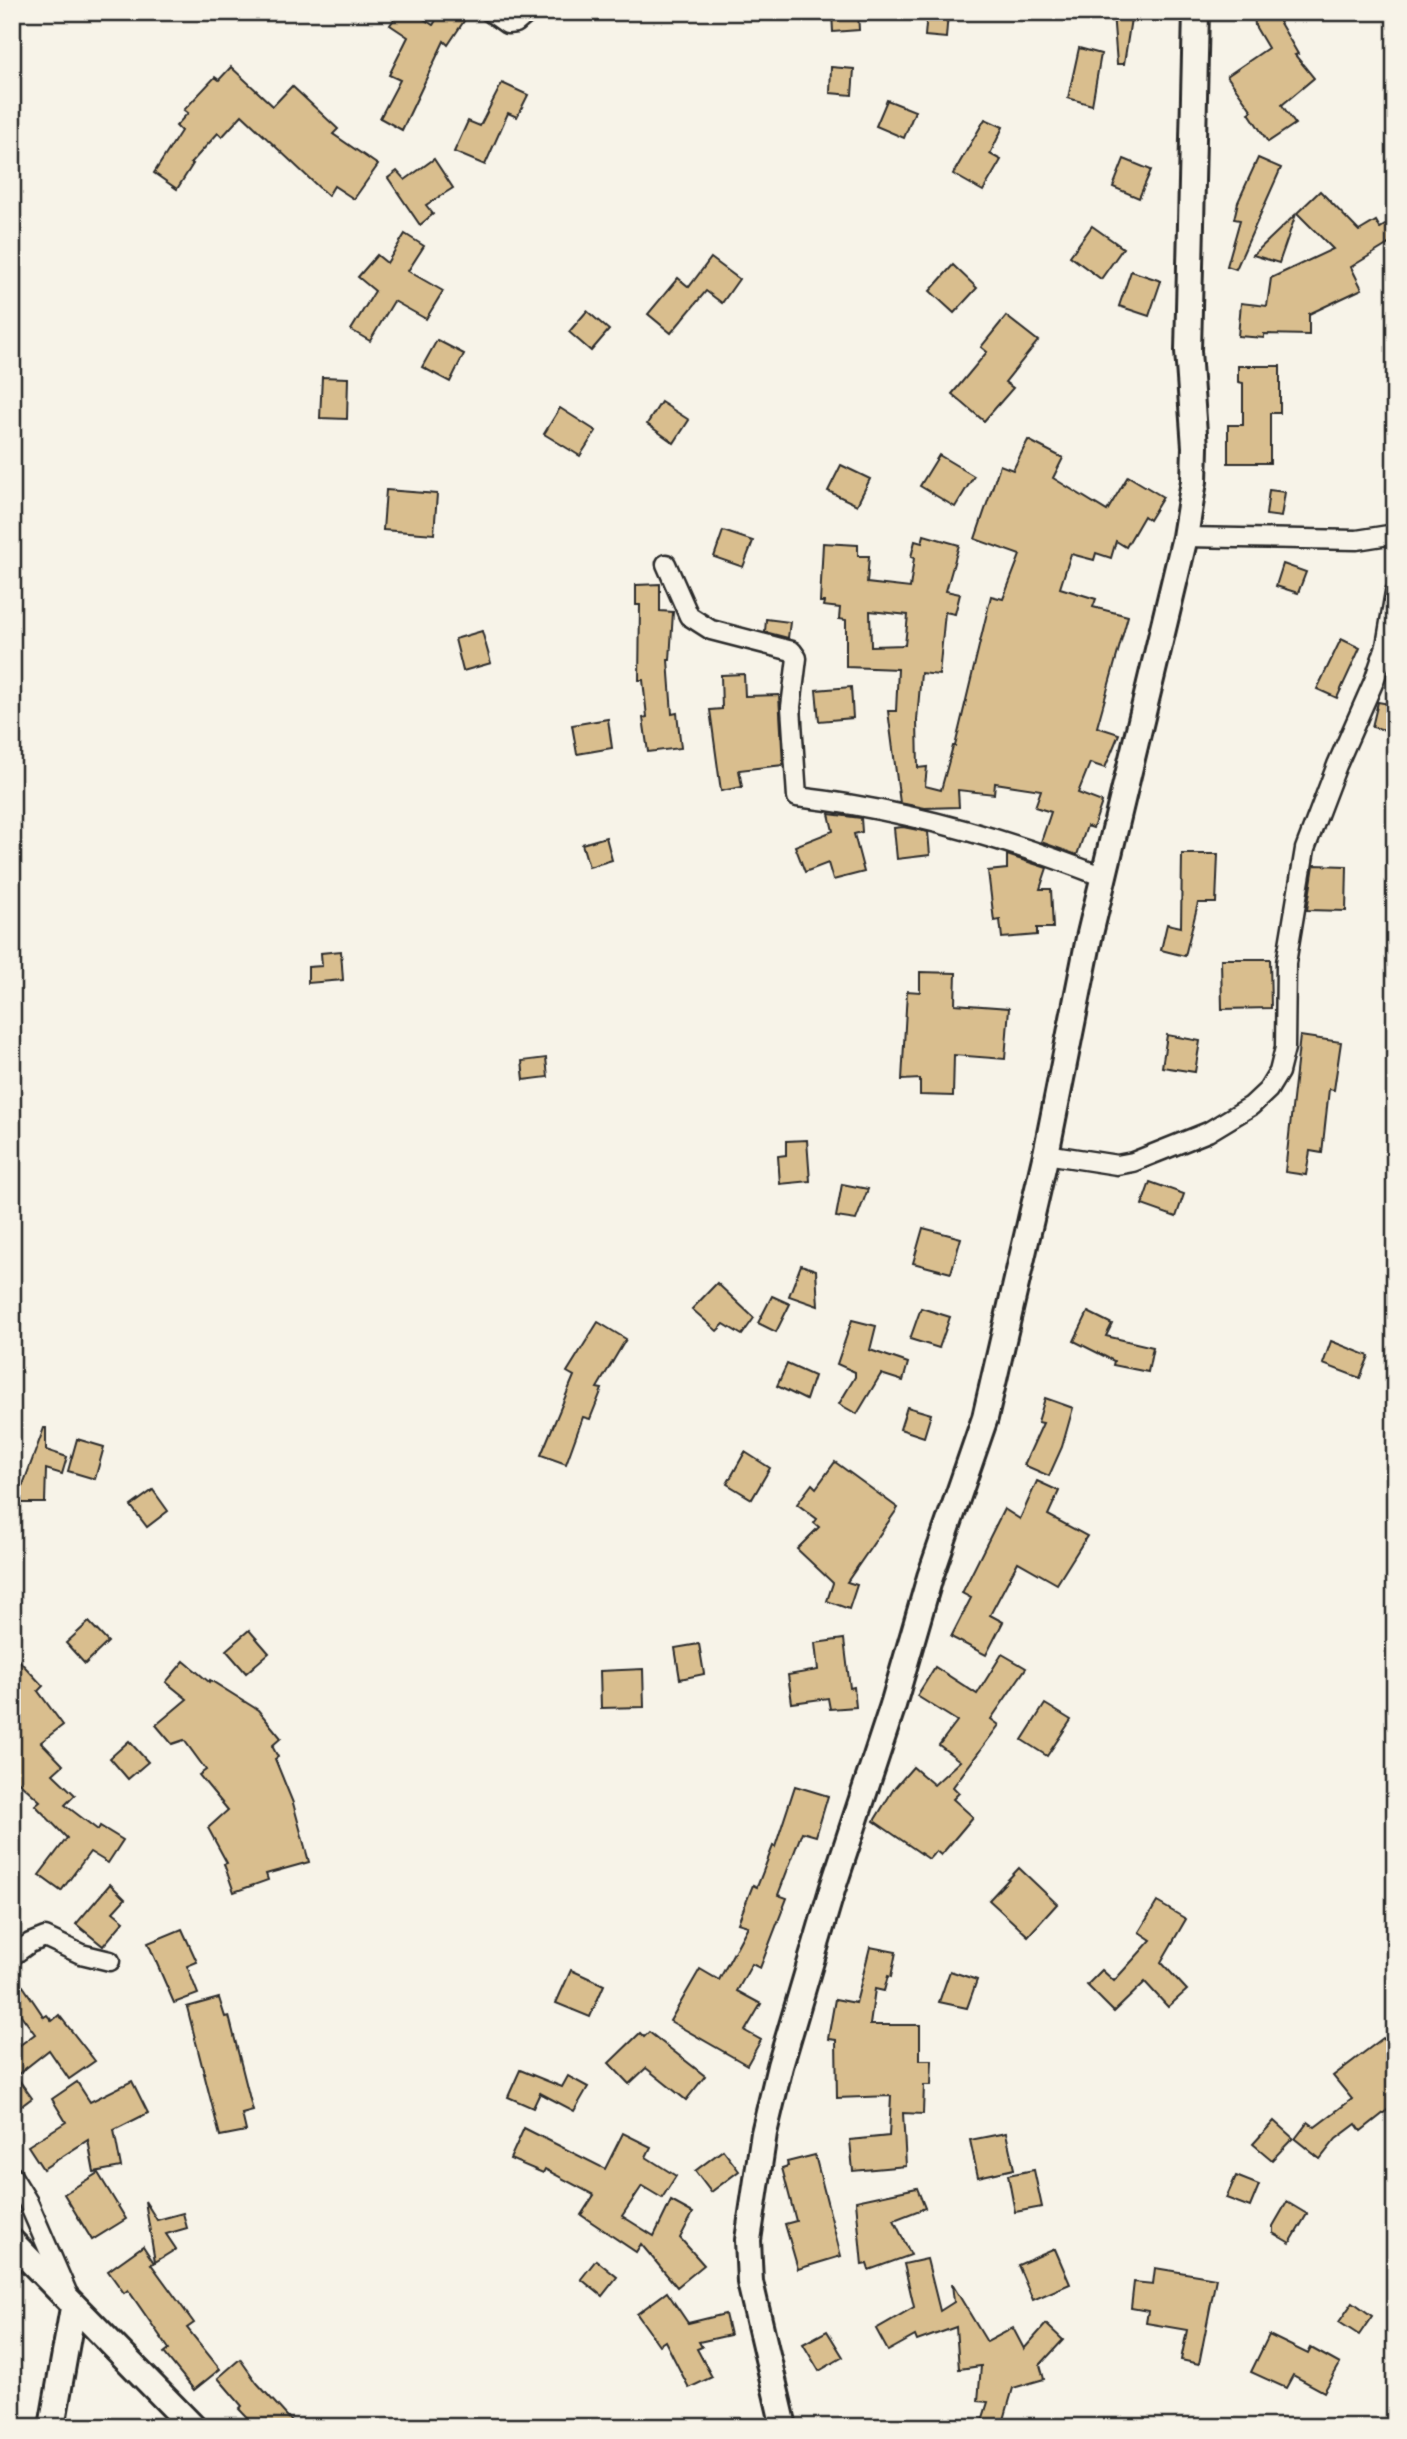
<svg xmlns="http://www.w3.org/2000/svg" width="1407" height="2439" viewBox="0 0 1407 2439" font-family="'Comic Neue',sans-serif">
  <rect width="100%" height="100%" fill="#f7f3e8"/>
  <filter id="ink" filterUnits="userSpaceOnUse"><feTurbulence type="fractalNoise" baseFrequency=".0143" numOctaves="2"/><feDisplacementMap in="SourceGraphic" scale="14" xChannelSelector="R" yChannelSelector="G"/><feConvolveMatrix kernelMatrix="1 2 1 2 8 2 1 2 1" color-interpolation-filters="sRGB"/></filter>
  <g filter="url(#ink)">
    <g fill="#d9be8e" stroke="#2b2b2b" stroke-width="2" fill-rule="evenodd">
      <polygon points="399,12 413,12 433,25 441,12 470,12 448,45 444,41 402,130 380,118 400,80 389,75 408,37 390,25"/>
      <polygon points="832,12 858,12 859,30 833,32"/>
      <polygon points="927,12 948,13 946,38 925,36"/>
      <polygon points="1113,12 1132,12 1124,64 1117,64"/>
      <polygon points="1254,12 1279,12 1280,23 1298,54 1295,55 1314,78 1282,105 1295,124 1268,142 1249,113 1252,111 1227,76 1268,48 1255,26"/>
      <polygon points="1079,48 1101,54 1092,105 1068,98"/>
      <polygon points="231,67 273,106 292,86 338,129 333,134 378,165 354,199 334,186 328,196 242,115 222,137 218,133 191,163 193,164 177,189 154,173 181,131 176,126 188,113 184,110 215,77 219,80"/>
      <polygon points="831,67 854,69 852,95 830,93"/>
      <polygon points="502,83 528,95 517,117 508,113 485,165 454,152 468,121 480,126"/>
      <polygon points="887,100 915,111 904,138 876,126"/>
      <polygon points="985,119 1003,127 990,154 1001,160 983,191 953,174"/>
      <polygon points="1258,158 1281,168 1236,269 1227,266 1240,220 1234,219 1238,202"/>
      <polygon points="434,159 453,188 426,205 433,214 420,225 388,178 397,171 405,180"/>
      <polygon points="1124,159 1151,170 1139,198 1113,187"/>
      <polygon points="1320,191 1359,231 1376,221 1380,228 1395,219 1395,240 1351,267 1362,289 1309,314 1309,335 1264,334 1264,338 1238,336 1241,303 1267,306 1271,278 1333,249 1297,213"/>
      <polygon points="1296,214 1279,263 1253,255"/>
      <polygon points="1092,226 1123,248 1101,279 1070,256"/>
      <polygon points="405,234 424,246 408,271 443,291 426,319 394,301 370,341 351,330 375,291 358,277 377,255 387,263"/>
      <polygon points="711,258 739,279 722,303 706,291 671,333 648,314 678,278 689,287"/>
      <polygon points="953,265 977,288 954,313 930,291"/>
      <polygon points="1131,271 1161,281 1149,316 1119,306"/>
      <polygon points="587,311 609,330 591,351 569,332"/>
      <polygon points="1006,316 1038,341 1005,382 1013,388 984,421 952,394 987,352 981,347"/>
      <polygon points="437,340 464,354 450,382 422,367"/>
      <polygon points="1238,366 1280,366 1280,413 1270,413 1270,463 1228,463 1228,425 1243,425 1243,383 1238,382"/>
      <polygon points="322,377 348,378 347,419 320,418"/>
      <polygon points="661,402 689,420 674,443 647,424"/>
      <polygon points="560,408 596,431 580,456 544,434"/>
      <path d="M1028 440 1063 458 1053 478 1107 511 1128 476 1163 497 1149 520 1144 516 1126 547 1116 541 1111 558 1096 553 1094 560 1071 554 1060 588 1096 599 1093 607 1128 616 1097 727 1119 734 1105 768 1090 763 1078 793 1102 802 1093 828 1087 826 1077 855 1041 842 1051 812 1035 807 1041 790 995 783 994 794 958 790 959 807 925 808 900 803 888 711H896L898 669 846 667V620L839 619 840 608 823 606 824 602H820L823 543 858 545V556H869L867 583 910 588 914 558 911 557 915 541 922 543 924 535 959 545 946 591 960 594 955 614 945 612 939 675 921 673 917 720 918 768 927 767 925 786 941 790 953 746H955L991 596 1003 599 1020 555 975 539 1000 465 1013 470ZM870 611 908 615 905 645 871 646Z"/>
      <polygon points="939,455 974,476 955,507 920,486"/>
      <polygon points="841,465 870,479 857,505 828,491"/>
      <polygon points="386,490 437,494 434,534 383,530"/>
      <polygon points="1269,490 1285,492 1281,517 1266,515"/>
      <polygon points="723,531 753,541 743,567 714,557"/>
      <polygon points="1283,564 1306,572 1298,593 1276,586"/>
      <polygon points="660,584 660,611 673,612 670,660 668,660 672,714 677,713 681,748 648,752 643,718 647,717 643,680 639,680 640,605 636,605 636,585"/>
      <polygon points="766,619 790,622 788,638 765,632"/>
      <polygon points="482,631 491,663 463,671 455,639"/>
      <polygon points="1341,639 1360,648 1337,698 1317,689"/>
      <polygon points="744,674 745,696 779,695 783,765 739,770 742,787 721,791 710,710 722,709 721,675"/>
      <polygon points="851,687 853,718 819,721 816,690"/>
      <polygon points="1378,702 1395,705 1395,732 1372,727"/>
      <polygon points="608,719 612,748 577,754 572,725"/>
      <polygon points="829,814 861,818 862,832 854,834 864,872 833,880 828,863 805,872 795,846 833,831"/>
      <polygon points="903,827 928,832 930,855 897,859 894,828"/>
      <polygon points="606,837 612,860 589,867 582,844"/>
      <polygon points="1182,854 1218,854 1216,903 1198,903 1185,956 1161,950 1167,924 1181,927"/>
      <polygon points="1007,855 1047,868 1040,889 1051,889 1053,928 1037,928 1037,935 1002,938 1000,920 994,921 988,871 1007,869"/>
      <polygon points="1314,865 1347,866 1346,911 1307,910"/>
      <polygon points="341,951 343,980 308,983 308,967 322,966 321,953"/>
      <polygon points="1221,959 1270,959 1271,1008 1222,1009"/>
      <polygon points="920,972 956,973 955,1004 1009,1008 1005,1059 954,1055 953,1096 920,1095 920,1079 902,1080 907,991 920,992"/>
      <polygon points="1167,1035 1200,1041 1195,1072 1162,1067"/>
      <polygon points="1300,1036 1341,1042 1334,1090 1329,1089 1322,1153 1310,1151 1306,1175 1285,1172"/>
      <polygon points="546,1058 548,1077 524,1080 522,1061"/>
      <polygon points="807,1140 810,1181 780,1184 778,1156 786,1155 786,1141"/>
      <polygon points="1150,1182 1184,1194 1176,1217 1142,1205"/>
      <polygon points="842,1184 868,1189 856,1220 836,1217"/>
      <polygon points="923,1228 961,1238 951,1273 913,1263"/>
      <polygon points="801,1265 816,1270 818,1306 789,1296"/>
      <polygon points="717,1283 754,1318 742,1335 724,1324 717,1331 692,1309"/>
      <polygon points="772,1296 790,1304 776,1332 758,1323"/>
      <polygon points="921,1308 950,1317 939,1348 910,1339"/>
      <polygon points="1088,1312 1112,1324 1106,1336 1153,1347 1148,1372 1113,1365 1114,1361 1074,1341"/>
      <polygon points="852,1320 876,1326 870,1350 908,1363 903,1381 881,1374 857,1414 839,1404 855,1377 855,1372 837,1364"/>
      <polygon points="598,1322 626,1339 597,1388 602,1389 590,1419 583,1417 566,1464 541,1455 574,1376 567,1372"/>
      <polygon points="1331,1341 1369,1356 1360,1378 1323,1364"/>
      <polygon points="787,1364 814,1376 806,1400 777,1386"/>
      <polygon points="1045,1398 1073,1408 1062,1447 1049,1476 1024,1465 1043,1423 1038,1422"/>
      <polygon points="907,1407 931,1414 924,1437 900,1429"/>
      <polygon points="44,1428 46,1428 46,1450 67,1457 62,1474 46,1469 45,1503 20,1503 20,1493"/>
      <polygon points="77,1439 104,1447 95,1479 68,1471"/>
      <polygon points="745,1452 770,1468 752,1499 727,1484"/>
      <polygon points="835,1462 898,1508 847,1582 857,1585 849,1609 827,1601 833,1583 797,1549 819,1527 814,1523 817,1519 797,1504 812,1484 816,1488"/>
      <polygon points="1037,1481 1059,1491 1048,1515 1087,1536 1057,1584 1018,1562 990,1615 1003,1622 986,1655 951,1637 971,1598 962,1593 1004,1509 1020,1519"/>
      <polygon points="153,1490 168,1511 147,1527 131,1506"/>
      <polygon points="89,1622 108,1642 85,1664 66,1643"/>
      <polygon points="249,1630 269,1653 246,1673 226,1650"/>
      <polygon points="844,1639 850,1688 854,1687 856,1707 830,1709 828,1698 792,1703 788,1675 818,1670 815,1643"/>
      <polygon points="699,1644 704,1674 680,1679 675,1648"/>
      <polygon points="12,1653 43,1686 38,1691 63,1725 41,1742 63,1765 53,1774 75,1795 65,1805 98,1830 100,1826 123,1840 108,1863 90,1852 61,1891 39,1875 67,1838 35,1805 40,1801 12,1776"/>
      <polygon points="1002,1654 1026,1668 991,1719 999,1725 953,1787 959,1793 953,1799 973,1817 941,1855 936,1851 929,1859 874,1821 893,1790 913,1767 934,1785 960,1761 939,1745 957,1721 917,1696 935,1667 977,1694"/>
      <polygon points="184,1661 209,1682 210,1680 258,1710 281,1738 272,1746 278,1757 275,1759 293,1803 309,1862 266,1874 268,1880 234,1892 224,1864 227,1863 208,1828 228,1810 199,1775 206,1770 184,1740 172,1744 156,1725 187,1699 166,1682"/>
      <polygon points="643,1669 644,1707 601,1708 600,1671"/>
      <polygon points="1045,1704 1071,1720 1047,1756 1022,1740"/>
      <polygon points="129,1741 148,1762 128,1779 110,1758"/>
      <polygon points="795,1786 828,1796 816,1836 802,1832 778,1895 787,1898 760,1968 752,1964 737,1991 761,2004 745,2031 761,2040 747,2065 670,2021 700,1969 719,1980 748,1926 738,1923 753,1885 757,1887 773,1846 775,1847"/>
      <polygon points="1019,1868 1057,1904 1028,1936 989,1900"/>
      <polygon points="110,1884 125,1899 113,1912 124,1921 103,1946 76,1924"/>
      <polygon points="1157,1902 1186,1919 1161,1962 1187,1990 1168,2007 1145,1982 1114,2012 1087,1985 1102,1970 1114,1981 1151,1940 1139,1932"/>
      <polygon points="182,1929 197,1962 187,1966 198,1994 174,2003 148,1943"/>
      <polygon points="870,1947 896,1952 891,1977 888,1976 884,1991 875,1989 870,2025 920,2025 920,2060 932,2060 931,2085 924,2085 923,2114 903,2113 906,2166 853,2171 850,2140 889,2136 891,2096 837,2098 836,2040 828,2039 835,1999 856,2003"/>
      <polygon points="571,1970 604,1985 590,2017 556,2003"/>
      <polygon points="950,1971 977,1980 967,2008 939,2002"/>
      <polygon points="23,1986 44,2017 47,2015 52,2021 59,2015 95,2061 69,2079 49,2050 16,2076 32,2098 12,2113 12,2051 35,2034 12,2003 12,1993"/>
      <polygon points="219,1998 225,2017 229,2016 253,2111 242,2114 246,2131 220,2136 187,2007"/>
      <polygon points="649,2032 705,2076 686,2100 646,2068 629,2084 609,2063 640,2033 644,2037"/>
      <polygon points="1383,2038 1395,2052 1395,2104 1361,2131 1356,2124 1336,2139 1320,2159 1295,2139 1308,2122 1315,2127 1352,2099 1333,2076"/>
      <polygon points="520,2070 562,2087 568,2076 588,2087 574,2111 540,2093 533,2108 508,2097"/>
      <polygon points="132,2081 148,2113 114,2130 121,2167 94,2172 88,2140 43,2169 28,2146 66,2122 52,2099 77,2082 90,2102"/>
      <polygon points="1274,2121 1293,2138 1272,2160 1253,2144"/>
      <polygon points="524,2128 605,2169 623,2133 651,2147 646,2157 676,2176 662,2198 642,2186 622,2216 654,2236 671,2201 693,2213 680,2238 704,2265 677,2287 641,2244 636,2252 581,2215 594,2195 545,2169 543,2173 510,2159"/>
      <polygon points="1006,2133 1014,2169 978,2177 970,2140"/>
      <polygon points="723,2150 739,2171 711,2192 695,2171"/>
      <polygon points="815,2155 841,2256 798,2269 785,2224 796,2221 782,2168 788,2166 787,2162"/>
      <polygon points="1034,2170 1042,2207 1015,2212 1008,2175"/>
      <polygon points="98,2173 126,2219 92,2240 64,2194"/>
      <polygon points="1236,2176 1259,2185 1250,2207 1226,2198"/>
      <polygon points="917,2188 925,2208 894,2220 911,2255 869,2270 867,2264 862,2265 856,2201"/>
      <polygon points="145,2201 157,2220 183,2213 187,2228 166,2234 176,2249 155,2262"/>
      <polygon points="1287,2202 1307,2214 1290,2243 1273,2233 1273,2226"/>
      <polygon points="143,2246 154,2263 151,2264 194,2323 187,2328 220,2369 194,2390 164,2353 169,2349 128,2290 124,2293 108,2271"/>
      <polygon points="1055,2249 1070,2284 1033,2300 1018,2265"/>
      <polygon points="927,2259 940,2311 954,2302 952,2284 987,2342 1013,2328 1024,2349 1046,2324 1063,2340 1040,2365 1044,2379 1013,2388 1002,2427 980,2427 988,2402 978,2401 981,2366 959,2369 956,2327 917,2341 915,2336 888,2351 876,2329 914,2307 904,2264"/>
      <polygon points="596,2260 617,2277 602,2296 581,2279"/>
      <polygon points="1155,2268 1216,2278 1199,2364 1181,2360 1187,2330 1146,2323 1148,2311 1131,2308 1134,2282 1153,2284"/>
      <polygon points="667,2292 688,2323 725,2314 730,2335 699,2342 702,2347 697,2349 712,2377 689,2388 665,2341 659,2345 637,2314"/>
      <polygon points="1353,2302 1372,2316 1359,2335 1339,2322"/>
      <polygon points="827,2331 843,2357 819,2371 803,2344"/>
      <polygon points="1269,2335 1308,2354 1311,2348 1340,2364 1324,2392 1293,2375 1286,2388 1251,2372"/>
      <polygon points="240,2359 257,2383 297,2427 256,2427 239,2409 242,2406 218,2378"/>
    </g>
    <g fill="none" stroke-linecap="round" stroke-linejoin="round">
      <defs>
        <g id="street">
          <polyline points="490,12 507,24 516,23 529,12"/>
          <polyline points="1185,537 1357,540 1395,534"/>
          <path d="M666 564 689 616 711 630 792 651 797 658 791 707 797 797C902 809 1008 839 1106 878"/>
          <polyline points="1046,1154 1117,1165 1133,1162 1208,1132 1251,1106 1268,1090 1279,1072 1285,1048 1286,963 1305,849 1337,765 1374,681 1386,646 1395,592"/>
          <polyline points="12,1956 30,1943 45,1937 81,1954 110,1961"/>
          <polyline points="12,2176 28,2202 67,2292"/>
        </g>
        <g id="secondary">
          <polyline points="12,2242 193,2427"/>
          <polyline points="52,2427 73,2308"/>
          <polyline points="784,2427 750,2282 748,2240 764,2133 780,2066 832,1890 893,1705 930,1577 985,1418 1046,1154 1089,938 1185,537 1194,481 1195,447 1188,351 1196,12"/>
        </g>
      </defs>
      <use href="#street" stroke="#2b2b2b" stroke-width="23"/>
      <use href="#secondary" stroke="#2b2b2b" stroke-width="30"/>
      <use href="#street" stroke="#f7f3e8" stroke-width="18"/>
      <use href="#secondary" stroke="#f7f3e8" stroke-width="24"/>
    </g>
  </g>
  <rect width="1407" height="2439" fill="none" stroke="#f7f3e8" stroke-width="42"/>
  <rect x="21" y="21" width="1365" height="2397" fill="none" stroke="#2b2b2b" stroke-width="2.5" filter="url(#ink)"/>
</svg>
